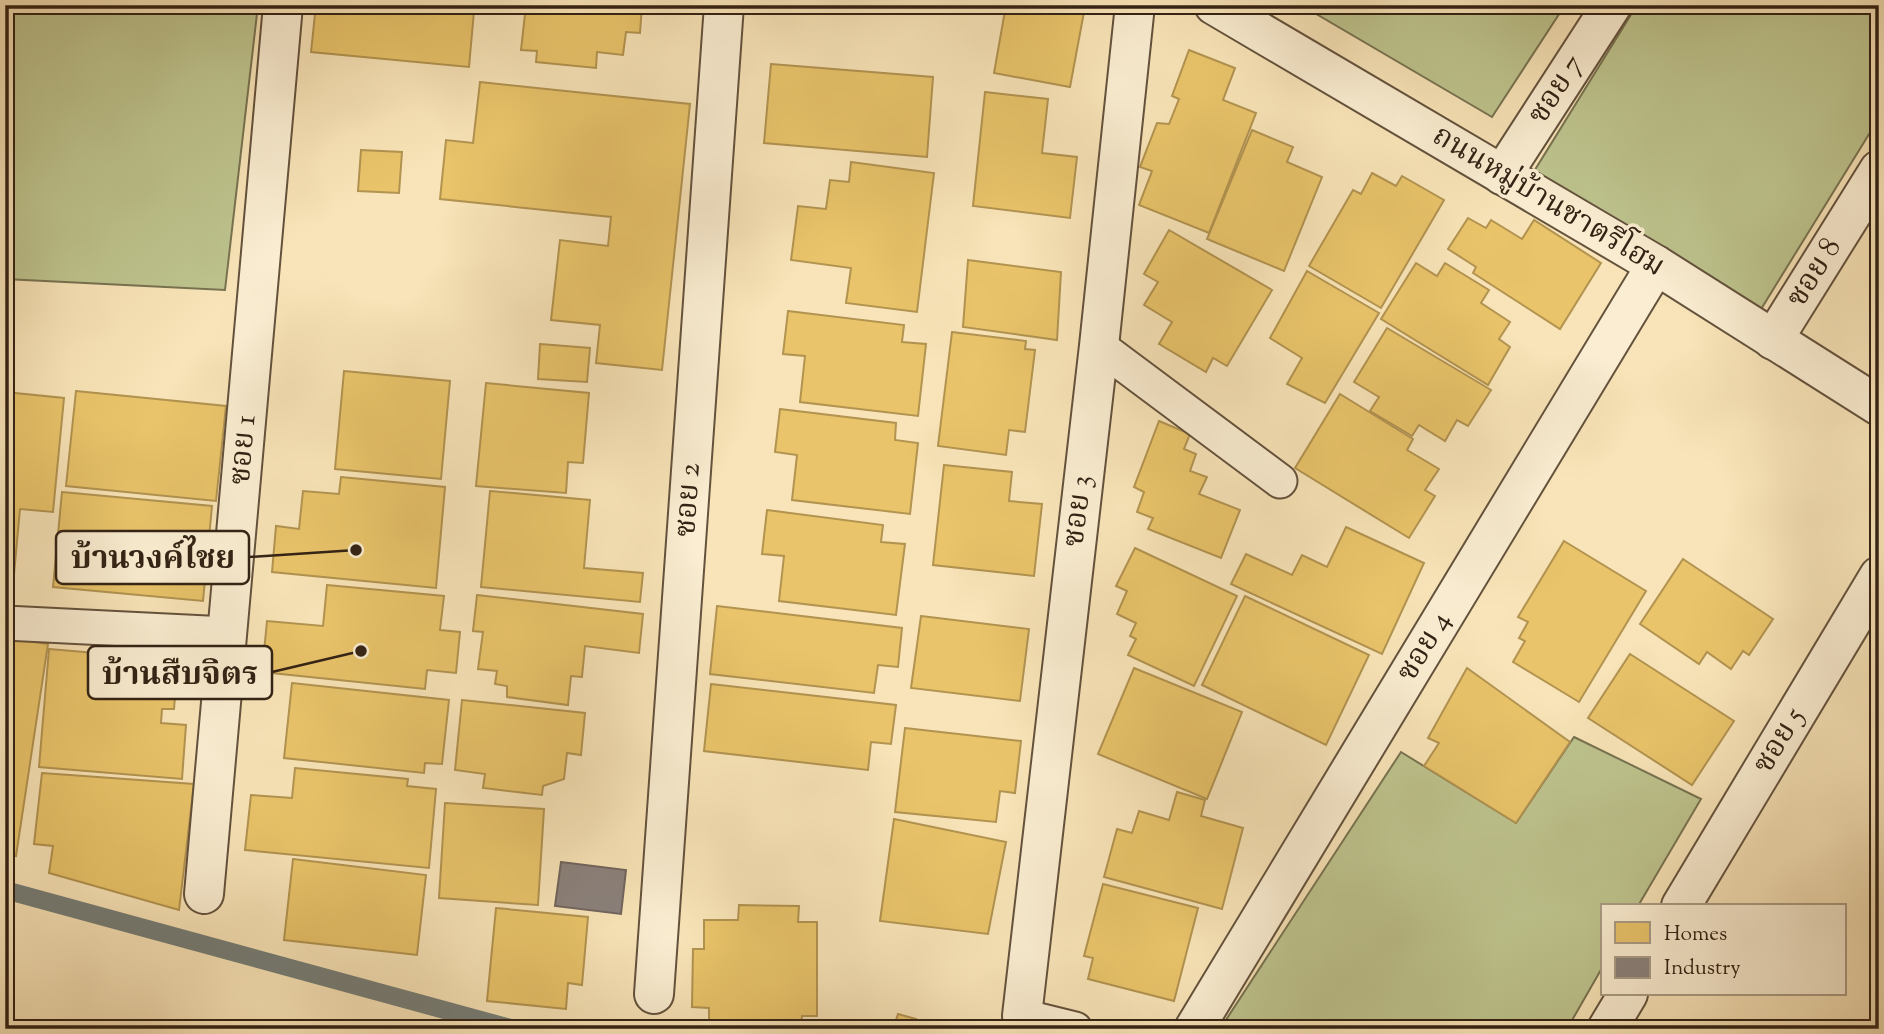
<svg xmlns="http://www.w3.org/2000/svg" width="1884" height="1034" viewBox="0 0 1884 1034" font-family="'Sorts Mill Goudy','Noto Serif Thai',serif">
  <rect width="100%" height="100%" fill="#f8e4b8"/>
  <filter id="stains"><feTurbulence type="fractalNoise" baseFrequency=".00286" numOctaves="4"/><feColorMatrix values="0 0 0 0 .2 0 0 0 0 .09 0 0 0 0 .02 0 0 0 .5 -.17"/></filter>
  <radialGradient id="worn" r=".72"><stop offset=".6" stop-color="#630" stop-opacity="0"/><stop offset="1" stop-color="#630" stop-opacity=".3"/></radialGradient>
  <g fill="#bec48e" stroke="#787351" stroke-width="2">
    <polygon points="5,5 258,5 225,290 5,279"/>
    <polygon points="1301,5 1565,5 1492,117"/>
    <polygon points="1637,5 1879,5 1879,118 1758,314 1533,173"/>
    <polygon points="1574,737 1701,799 1638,906 1602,906 1602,968 1567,1029 1220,1029 1401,752 1516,823"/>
  </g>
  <g fill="#e9c46a" stroke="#b29350" stroke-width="2">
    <polygon points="316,5 488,5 487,13 474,11 469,67 311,52"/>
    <polygon points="526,5 642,5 640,33 626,32 623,55 597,52 596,68 536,62 537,51 521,50"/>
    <polygon points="1006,5 1070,5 1069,9 1084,12 1070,87 994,73"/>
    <polygon points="1189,50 1235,68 1223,100 1256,113 1209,233 1139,205 1152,171 1140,167 1157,123 1169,124 1179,99 1172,96"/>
    <polygon points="771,64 933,77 927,157 764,143"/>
    <polygon points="480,82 690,104 662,370 596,363 600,325 551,320 560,240 608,246 611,217 440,199 446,140 473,143"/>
    <polygon points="985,92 1048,99 1042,153 1077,157 1070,218 973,206"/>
    <polygon points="1252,130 1293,147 1287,162 1322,177 1284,271 1207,239"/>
    <polygon points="361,150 402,152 399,193 358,191"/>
    <polygon points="851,162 934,173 917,312 846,303 851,268 791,260 798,206 826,209 830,180 849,182"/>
    <polygon points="1372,173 1396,186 1402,176 1444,200 1381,308 1309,266 1353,190 1361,194"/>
    <polygon points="1468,218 1486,228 1491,220 1522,239 1534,220 1601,263 1560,329 1473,273 1476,267 1448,249"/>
    <polygon points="1169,230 1272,290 1227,366 1213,358 1206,372 1159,344 1172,322 1144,305 1158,282 1144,274"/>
    <polygon points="968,260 1061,272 1057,340 963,327"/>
    <polygon points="1416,263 1437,276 1445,263 1489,290 1481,303 1510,322 1499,339 1510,347 1488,385 1381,319"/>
    <polygon points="1307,271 1379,313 1325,403 1287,384 1302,358 1270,338"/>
    <polygon points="788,311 904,325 902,342 926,344 918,416 800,402 805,356 783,354"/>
    <polygon points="1387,328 1491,390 1468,426 1457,420 1445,441 1419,425 1412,436 1370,411 1379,397 1354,382"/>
    <polygon points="952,332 1026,341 1025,349 1035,350 1025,432 1009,430 1006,455 938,446"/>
    <polygon points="540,344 590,348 587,382 538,379"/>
    <polygon points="344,371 450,381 441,479 335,469"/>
    <polygon points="486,383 589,393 583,463 568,462 566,493 476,486"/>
    <polygon points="76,391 226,406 216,501 66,486"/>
    <polygon points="5,392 64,398 53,512 20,509 13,585 5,584"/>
    <polygon points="1340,394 1413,439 1407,450 1439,469 1425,490 1435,496 1409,538 1295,468"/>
    <polygon points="780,409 896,423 895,440 918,443 910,514 792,500 797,455 775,452"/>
    <polygon points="1159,421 1190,434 1184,449 1196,454 1190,471 1207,477 1199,494 1240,510 1221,558 1148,529 1153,518 1137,512 1144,492 1134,487"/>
    <polygon points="944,465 1012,472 1009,501 1042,504 1034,576 933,565"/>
    <polygon points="341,477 445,487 436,588 272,572 276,526 299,529 303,491 339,494"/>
    <polygon points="490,491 590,500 584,568 643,573 640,602 481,587"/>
    <polygon points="62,492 212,506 203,601 53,587"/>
    <polygon points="767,510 883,525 881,542 905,544 896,615 779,601 784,556 762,554"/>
    <polygon points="1346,527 1424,563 1382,654 1231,584 1246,554 1292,575 1302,555 1327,567"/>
    <polygon points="1564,541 1646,591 1579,702 1513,662 1525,641 1519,638 1528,622 1518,617"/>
    <polygon points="1135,548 1237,596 1194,686 1128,655 1136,639 1130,636 1136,623 1117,614 1127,591 1116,586"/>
    <polygon points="1683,559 1773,619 1749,655 1743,651 1731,669 1707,652 1699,664 1640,624"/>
    <polygon points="327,585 444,596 440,630 460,632 456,673 427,670 425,689 262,672 267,621 323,626"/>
    <polygon points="477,595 643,614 639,653 585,646 582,677 571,676 568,705 507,697 507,686 495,684 497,671 478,669 483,632 473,631"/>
    <polygon points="1245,596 1369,655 1326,745 1202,685"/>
    <polygon points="717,606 902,628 898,667 878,665 874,693 710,674"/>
    <polygon points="921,616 1029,629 1020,701 911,688"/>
    <polygon points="7,638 48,644 16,856 5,854"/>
    <polygon points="49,649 178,660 174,709 162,709 161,723 186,725 182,779 39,767"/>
    <polygon points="1630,654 1734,721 1692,785 1588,718"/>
    <polygon points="1134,668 1242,712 1207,799 1098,754"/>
    <polygon points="1467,668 1570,742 1516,823 1424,766 1439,743 1428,738"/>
    <polygon points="292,683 449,700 442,764 425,763 424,773 284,758"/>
    <polygon points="711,684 896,705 891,744 871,742 868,770 704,751"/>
    <polygon points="462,700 585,713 581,755 567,753 564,779 543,786 542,795 483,788 485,774 455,770"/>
    <polygon points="905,728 1021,741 1015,793 1000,791 996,822 895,812"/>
    <polygon points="295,768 408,779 407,786 436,789 429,868 245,850 251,795 292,798"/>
    <polygon points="42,773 194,784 179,910 49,873 53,846 34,844"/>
    <polygon points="1177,792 1205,800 1201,816 1243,828 1222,909 1104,877 1117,829 1132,833 1139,811 1169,820"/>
    <polygon points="445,803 544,809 538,905 439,898"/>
    <polygon points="894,819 1006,842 988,934 880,921"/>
    <polygon points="293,859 426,875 417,955 284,940"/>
    <polygon points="1103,884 1198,908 1174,1001 1088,979 1093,958 1084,956"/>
    <polygon points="739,905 799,906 798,922 817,922 817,1016 802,1016 801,1028 709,1027 709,1008 692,1007 693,949 704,949 704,920 738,920"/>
    <polygon points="496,908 588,917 582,985 568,983 566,1009 487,1001"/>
    <polygon points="898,1014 916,1019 913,1029 893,1029"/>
  </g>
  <polygon fill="#8a817c" stroke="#70645d" stroke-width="2" points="561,862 626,870 621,914 555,906"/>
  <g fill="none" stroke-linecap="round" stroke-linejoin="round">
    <polyline stroke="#767e78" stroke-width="18" points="5,890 514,1029"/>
    <defs>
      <g id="lane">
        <polyline points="1099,346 1280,481"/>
        <polyline points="5,623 227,634"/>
        <polyline points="1022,1016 1075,1029"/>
      </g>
      <g id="street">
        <polyline points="1214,5 1656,265 1879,406"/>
        <polyline points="1502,175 1612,5"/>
        <polyline points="1773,340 1879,170"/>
        <polyline points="204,894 283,5"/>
        <polyline points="1681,906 1879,576"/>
        <polyline points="654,994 724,5"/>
        <polyline points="1022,1016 1099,346 1135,5"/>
        <polyline points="1194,1029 1656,265"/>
        <polyline points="1607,1029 1628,994"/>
      </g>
    </defs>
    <use href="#lane" stroke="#64523d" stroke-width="37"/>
    <use href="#street" stroke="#64523d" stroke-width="42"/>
    <use href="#lane" stroke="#faedd1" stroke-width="33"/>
    <use href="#street" stroke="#faedd1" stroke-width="38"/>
  </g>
  <g text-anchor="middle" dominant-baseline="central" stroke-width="7" stroke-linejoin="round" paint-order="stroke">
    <g font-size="30" fill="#332214" stroke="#faedd1">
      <text transform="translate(1557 90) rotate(-57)">ซอย 7</text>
      <text transform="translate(1548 202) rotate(31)">ถนนหมู่บ้านชาตรีโฮม</text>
      <text transform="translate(1815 273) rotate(-58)">ซอย 8</text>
      <text transform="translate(244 450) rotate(-85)">ซอย 1</text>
      <text transform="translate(689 500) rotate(-86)">ซอย 2</text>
      <text transform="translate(1079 511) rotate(-83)">ซอย 3</text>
      <text transform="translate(1425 647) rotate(-59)">ซอย 4</text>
      <text transform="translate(1780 741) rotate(-59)">ซอย 5</text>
    </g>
  </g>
  <path fill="none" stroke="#332214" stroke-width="2.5" d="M356 550L249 557M361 651L272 672"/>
  <g fill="#332214" stroke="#faedd1" stroke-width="2.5">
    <circle cx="356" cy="550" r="7"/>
    <circle cx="361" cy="651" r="7"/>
  </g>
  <g fill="#faedd1" stroke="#332214" stroke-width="2.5">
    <rect x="56" y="531" width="193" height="53" rx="7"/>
    <rect x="88" y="646" width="184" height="53" rx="7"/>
  </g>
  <g font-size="32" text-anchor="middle" font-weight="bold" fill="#332214">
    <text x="153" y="568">บ้านวงค์ไชย</text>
    <text x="180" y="684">บ้านสืบจิตร</text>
  </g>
  <rect width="1884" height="1034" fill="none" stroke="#f8e4b8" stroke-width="28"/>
  <rect x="7" y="7" width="1870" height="1020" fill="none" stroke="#332214" stroke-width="3.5"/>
  <rect x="14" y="14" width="1856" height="1006" fill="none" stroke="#332214" stroke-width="2"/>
  <rect x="1601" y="904" width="245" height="91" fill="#faedd1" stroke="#aa9c85" stroke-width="2"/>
  <rect x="1615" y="922" width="35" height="21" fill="#e9c46a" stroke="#aa9c85" stroke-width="2"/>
  <text x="1664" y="940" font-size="21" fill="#332214">Homes</text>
  <rect x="1615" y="957" width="35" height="21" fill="#8a817c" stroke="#aa9c85" stroke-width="2"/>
  <text x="1664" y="974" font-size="21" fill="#332214">Industry</text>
  <rect width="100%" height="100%" filter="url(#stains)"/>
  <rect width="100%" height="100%" fill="url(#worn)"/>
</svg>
